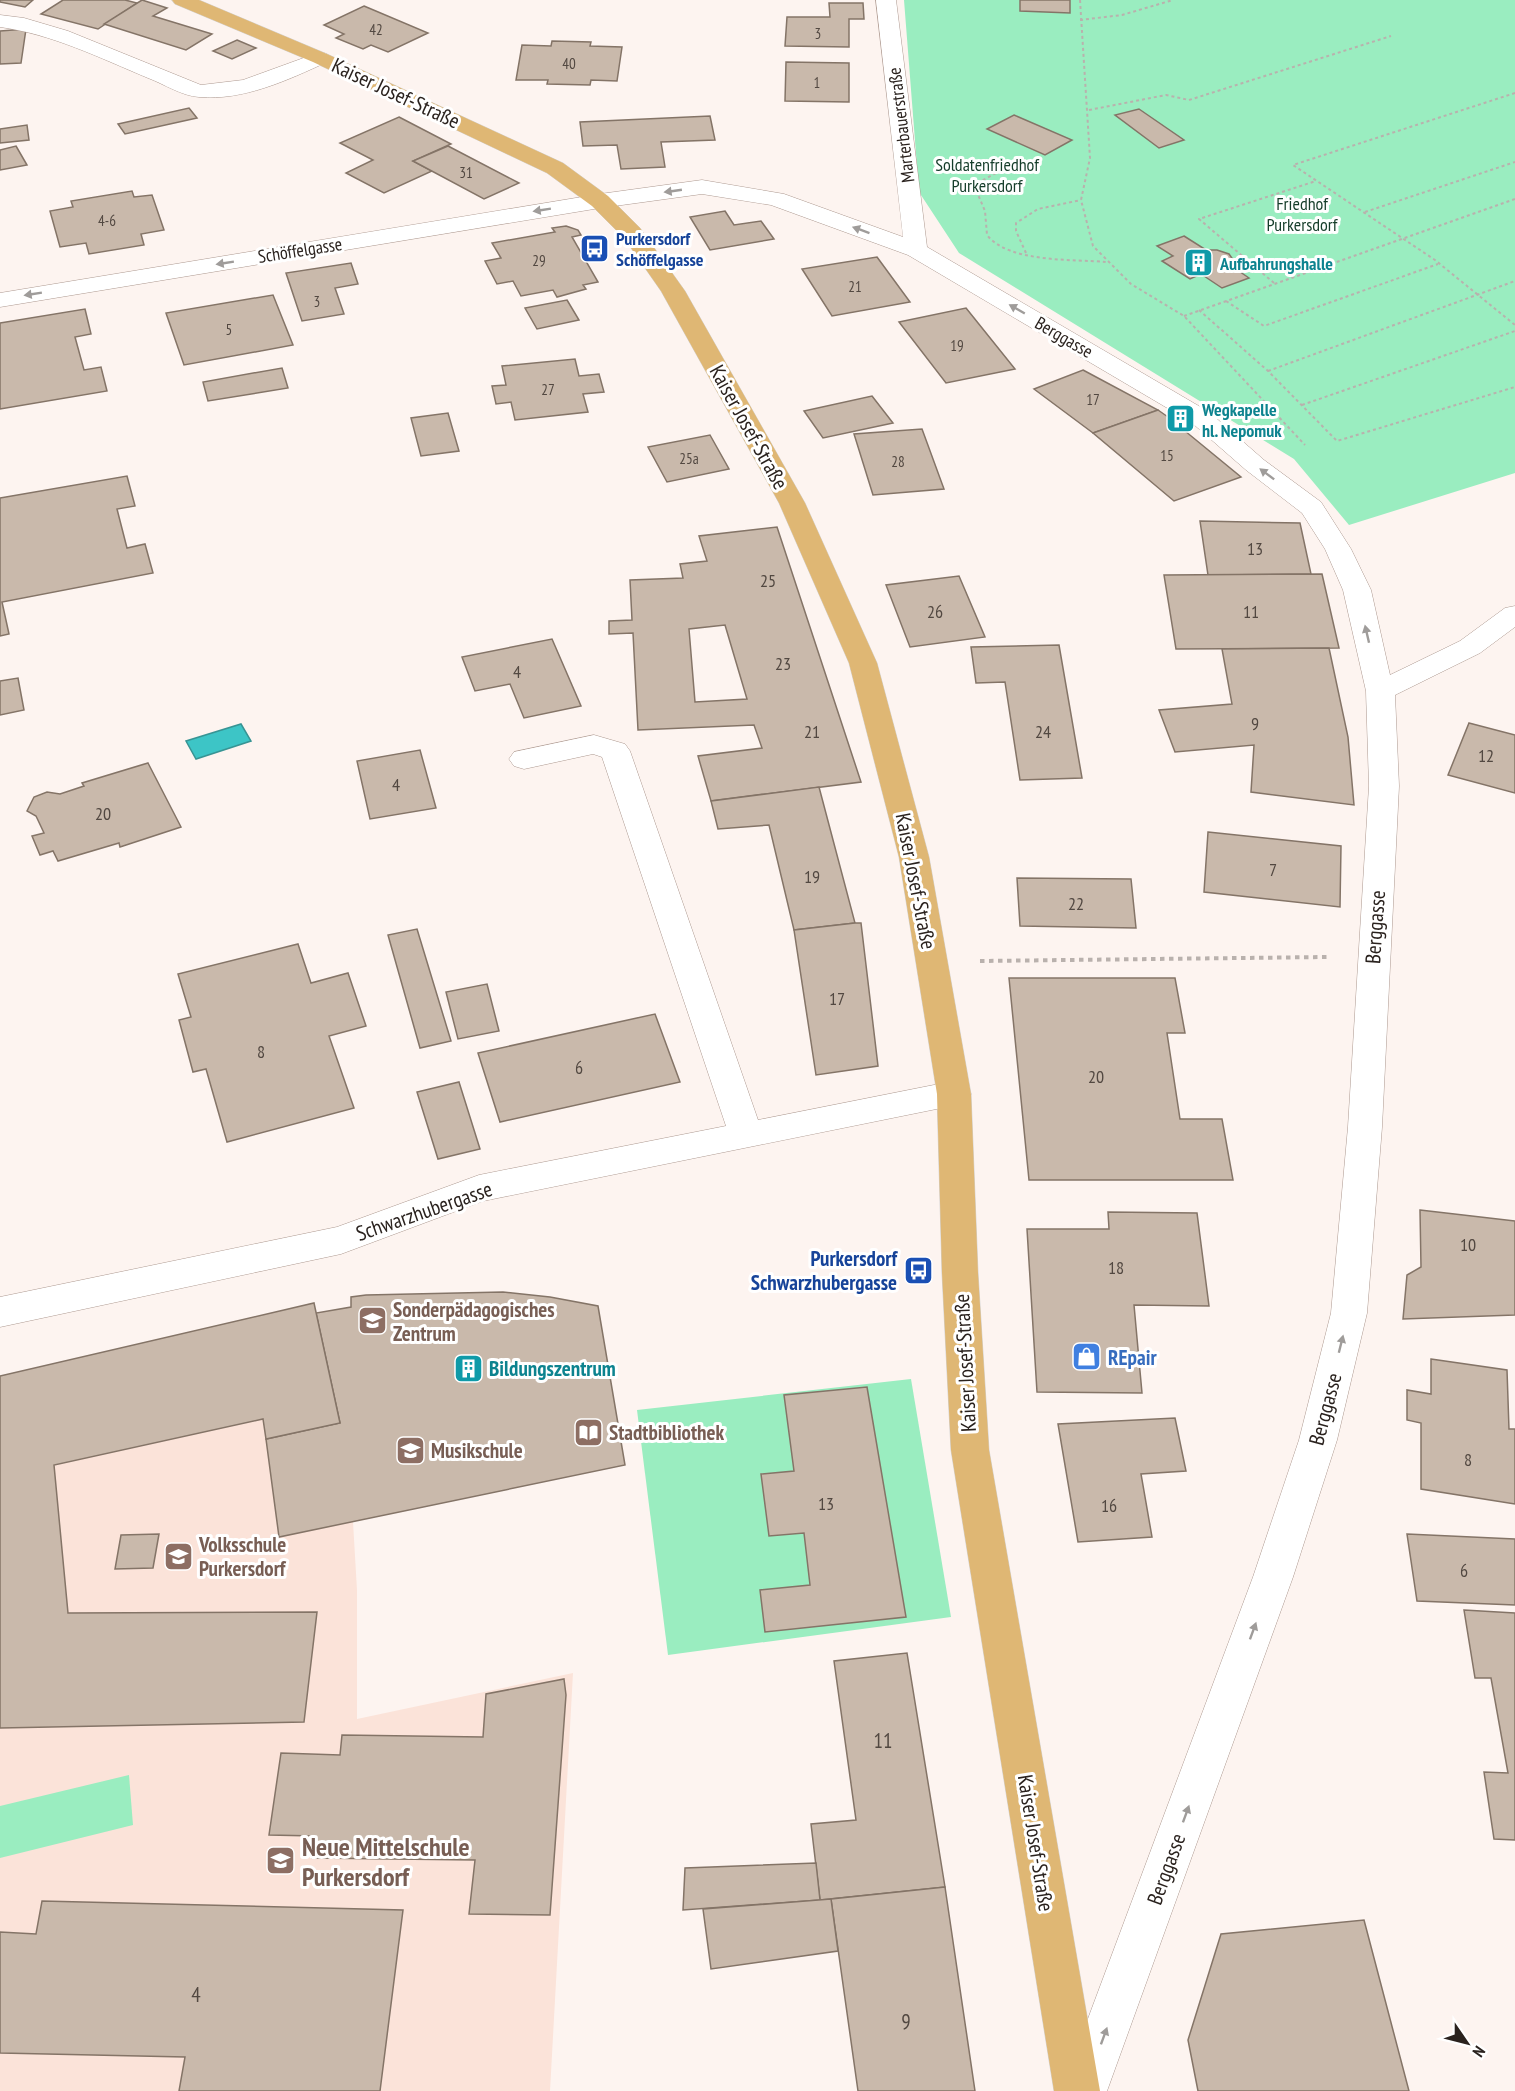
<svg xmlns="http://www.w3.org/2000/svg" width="1515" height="2091" viewBox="0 0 1515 2091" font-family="'PT Sans Narrow',sans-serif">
  <rect width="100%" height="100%" fill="#fdf4f0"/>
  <polygon fill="#fbe3d9" points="0,1376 340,1423 353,1522 357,1590 357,1719 573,1673 550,2091 0,2091"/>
  <g fill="#9aedc0">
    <polygon points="904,0 1515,0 1515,473 1349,525 1294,459 959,253 919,192"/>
    <polygon points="911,1379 951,1617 668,1655 637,1410"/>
    <polygon points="129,1775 133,1825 0,1858 0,1806"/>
  </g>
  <polygon fill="#3dc5c6" stroke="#379494" stroke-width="1.5" points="241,724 251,741 196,759 186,741"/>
  <g fill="#c9b9ab" stroke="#847467" stroke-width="1.5" fill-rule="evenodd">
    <polygon points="0,0 33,0 25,7 0,2"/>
    <polygon points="63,0 125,0 137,3 98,29 41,14"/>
    <polygon points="142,0 167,8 153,16 212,34 186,50 104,24"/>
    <polygon points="1020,0 1070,0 1070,13 1020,11"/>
    <polygon points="829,3 863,3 864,19 849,19 849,47 785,46 787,17 830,17"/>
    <polygon points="364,6 428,33 388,52 371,45 363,49 336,38 344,34 324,25"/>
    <polygon points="26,29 21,63 0,64 0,31"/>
    <polygon points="237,40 256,48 232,59 213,51"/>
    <polygon points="552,41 591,42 590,46 622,47 617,81 591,80 590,85 547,84 548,80 516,80 522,45 551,46"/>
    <polygon points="786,62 849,63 849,102 785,101"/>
    <polygon points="189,108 197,118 125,134 118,124"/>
    <polygon points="1139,109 1184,140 1159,148 1115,115"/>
    <polygon points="1014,115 1072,140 1045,155 987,129"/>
    <polygon points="710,116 715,140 661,142 665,167 621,169 617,145 583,146 580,122"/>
    <polygon points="399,117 451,144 413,161 432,171 384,193 346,173 373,160 340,143"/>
    <polygon points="27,125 29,140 0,143 0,129"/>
    <polygon points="16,146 27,165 0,170 0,150"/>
    <polygon points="448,146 519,183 484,199 413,161"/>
    <polygon points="132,191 134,197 152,195 164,230 141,234 144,245 89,254 86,243 60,247 50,211 73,207 71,201"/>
    <polygon points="725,211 734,225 761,221 774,239 710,250 690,217"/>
    <polygon points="566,226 578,230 581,235 572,237 598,282 583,285 586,289 557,297 553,290 521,296 513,281 497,284 485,261 501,258 492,243 555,232 552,228"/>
    <polygon points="1184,236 1206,250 1217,250 1229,254 1234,261 1230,265 1249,278 1222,288 1201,274 1190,279 1162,261 1173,256 1157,246"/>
    <polygon points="877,257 910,302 832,316 802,269"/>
    <polygon points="351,263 358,284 335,288 344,314 302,321 286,273"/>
    <polygon points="273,295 293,345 184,365 166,313"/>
    <polygon points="567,300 579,320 537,329 525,308"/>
    <polygon points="966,308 1015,369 946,383 899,322"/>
    <polygon points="85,309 91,334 75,337 84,370 101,367 107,391 0,409 0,323"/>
    <polygon points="575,359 579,376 599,374 604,392 583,394 588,412 515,420 511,402 496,404 492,386 506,385 502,366"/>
    <polygon points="282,368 288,388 208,401 203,382"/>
    <polygon points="1083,370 1158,410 1093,433 1034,389"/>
    <polygon points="872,396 893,423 823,438 804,411"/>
    <polygon points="1158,410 1168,417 1241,477 1174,501 1093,433"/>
    <polygon points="1180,412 1194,421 1179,427 1168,417"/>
    <polygon points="448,413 459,451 421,456 411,418"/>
    <polygon points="922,429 944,489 873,495 854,434"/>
    <polygon points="710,435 729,469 667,482 648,447"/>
    <polygon points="127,476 135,506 117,509 127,548 145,544 153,573 2,602 9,634 0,636 0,498"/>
    <polygon points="1200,521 1300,523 1311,574 1208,575"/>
    <path d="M777 527 861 782 711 801 698 756 762 748 754 725 638 730 633 633 609 634V621L632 620 630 580 683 578 680 564 707 561 699 536ZM725 625 747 699 695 702 689 629Z"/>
    <polygon points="1322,574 1339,648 1176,649 1164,575"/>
    <polygon points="959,576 985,637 910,647 886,585"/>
    <polygon points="552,639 581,706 524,718 510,684 475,691 462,657"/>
    <polygon points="1059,645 1082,778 1020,780 1005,682 976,683 971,647"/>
    <polygon points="1329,648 1348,737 1354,805 1251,792 1254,745 1175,752 1159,710 1232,704 1222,649"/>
    <polygon points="18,678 24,710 0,715 0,681"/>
    <polygon points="1469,723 1515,735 1515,793 1448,775"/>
    <polygon points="420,750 436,808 370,819 357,761"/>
    <polygon points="148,763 181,827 120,847 119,843 58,861 53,851 40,855 32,836 44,833 36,816 27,811 34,797 47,792 60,794 84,786 82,783"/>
    <polygon points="819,787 855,923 794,930 769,825 718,829 711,801"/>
    <polygon points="1208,832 1341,846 1340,907 1204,892"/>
    <polygon points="1017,878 1131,879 1136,928 1020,926"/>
    <polygon points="855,923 861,923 878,1066 816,1075 794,930"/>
    <polygon points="417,929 451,1041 420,1048 388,935"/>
    <polygon points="298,944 311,983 348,973 366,1026 329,1036 354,1108 227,1142 206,1069 193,1072 179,1020 191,1017 178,974"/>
    <polygon points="1009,978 1175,978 1185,1033 1167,1033 1180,1119 1222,1119 1233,1180 1029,1180"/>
    <polygon points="487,984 499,1031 458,1039 446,992"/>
    <polygon points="655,1014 680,1082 500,1122 478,1053"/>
    <polygon points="459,1082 480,1149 438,1159 417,1092"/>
    <polygon points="1420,1210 1515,1221 1515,1315 1403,1319 1407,1275 1421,1267"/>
    <polygon points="1108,1212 1197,1213 1209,1306 1134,1305 1142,1393 1037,1392 1027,1229 1109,1229"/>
    <polygon points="503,1292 550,1297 598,1306 625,1465 279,1537 266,1439 340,1423 316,1313 351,1307 351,1297 366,1295"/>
    <polygon points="314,1303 340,1423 266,1439 263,1419 54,1465 68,1613 317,1612 304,1722 0,1728 0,1376"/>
    <polygon points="1431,1359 1507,1370 1509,1429 1515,1429 1515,1504 1421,1489 1421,1423 1407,1420 1407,1390 1431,1394"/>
    <polygon points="867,1387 906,1617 765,1632 760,1590 810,1585 804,1533 769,1536 761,1474 794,1471 784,1395"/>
    <polygon points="1175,1418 1186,1471 1141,1474 1152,1537 1078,1542 1058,1424"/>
    <polygon points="159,1534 153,1568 115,1569 121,1535"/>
    <polygon points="1407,1534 1515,1539 1515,1605 1417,1601"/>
    <polygon points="1464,1610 1515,1613 1515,1840 1494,1839 1484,1772 1508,1773 1491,1678 1475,1678"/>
    <polygon points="907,1653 945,1887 820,1900 811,1824 856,1820 834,1661"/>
    <polygon points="564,1679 566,1695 550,1915 469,1914 475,1860 312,1858 315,1836 269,1835 281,1753 340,1755 342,1735 483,1737 486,1694"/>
    <polygon points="816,1863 820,1900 683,1910 685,1868"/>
    <polygon points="945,1887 975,2091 858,2091 831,1899"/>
    <polygon points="831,1899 838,1951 711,1969 703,1909"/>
    <polygon points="42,1901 403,1910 380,2091 179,2091 185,2057 0,2053 0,1932 36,1934"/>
    <polygon points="1364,1920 1409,2091 1198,2091 1188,2040 1221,1934"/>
  </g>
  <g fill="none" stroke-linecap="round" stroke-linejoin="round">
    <defs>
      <g id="minor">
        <polygon points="876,0 896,0 927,247 1209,412 1264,460 1321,502 1351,549 1371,590 1390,675 1460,641 1505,608 1515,606 1515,627 1480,653 1395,695 1399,786 1382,1127 1367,1313 1337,1440 1293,1577 1107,2091 1061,2091 1253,1577 1299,1440 1331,1313 1348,1127 1369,786 1366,691 1343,590 1325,549 1302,513 1246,470 1191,422 908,255 771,205 702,194 600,208 0,307 0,293 600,194 702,180 784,194 903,237"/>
        <path d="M0 15 24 18 68 31 201 85 243 80 320 52 327 54 330 58 327 62C288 80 243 101 199 97 182 96 164 84 148 78 100 58 52 34 0 27Z"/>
        <polygon points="594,735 625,744 630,751 758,1120 954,1081 966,1085 971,1094 966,1103 483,1201 341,1254 0,1327 0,1297 337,1227 479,1175 726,1126 602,757 593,754 524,769 514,766 509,759 514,752"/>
      </g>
      <polygon id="major" points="172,0 199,0 327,54 563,163 608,196 640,228 685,291 805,503 877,663 929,857 971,1094 978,1273 989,1450 1100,2091 1054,2091 951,1450 942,1273 937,1094 899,857 849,663 779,503 661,291 624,238 592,206 547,173 313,62 175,4"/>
    </defs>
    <use href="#minor" stroke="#ad9990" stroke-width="1"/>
    <use href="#major" stroke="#d4d3d2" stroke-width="1"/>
    <g stroke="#b9b1ad" stroke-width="2" stroke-dasharray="3 3" stroke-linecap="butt">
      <polyline points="1080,0 1090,158 1081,200 1093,246 1131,284 1184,316 1305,445"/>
      <polyline points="1080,20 1122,15 1173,0"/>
      <polyline points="1515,93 1293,165 1435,260 1515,325"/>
      <polyline points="1089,110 1166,95 1189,100 1391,36"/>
      <polyline points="954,184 974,185 1007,167"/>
      <path d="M974 185 985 211 987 235C1009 263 1073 259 1106 262"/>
      <polyline points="1365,212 1515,162"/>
      <polyline points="1026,253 1016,231 1016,223 1038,209 1081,200"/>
      <polyline points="1274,283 1199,219 1316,181"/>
      <polyline points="1226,301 1264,326 1438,264"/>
      <polyline points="1199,310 1268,371 1337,441 1515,387"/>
      <polyline points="1184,316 1515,199"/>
      <polyline points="1268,371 1515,281"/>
      <polyline points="1302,405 1515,331"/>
    </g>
    <polyline stroke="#b9b1ad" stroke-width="4" stroke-dasharray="4.5 4.5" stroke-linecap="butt" points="980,961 1327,957"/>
    <use href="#minor" fill="#fff" fill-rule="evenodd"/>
    <use href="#major" fill="#dfb774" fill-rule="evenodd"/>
  </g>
  <defs><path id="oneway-solid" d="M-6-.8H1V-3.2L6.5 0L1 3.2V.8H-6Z" transform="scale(1.5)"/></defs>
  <g fill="#9f9c9a">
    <use href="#oneway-solid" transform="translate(673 191) rotate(172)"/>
    <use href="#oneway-solid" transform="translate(542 210) rotate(171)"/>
    <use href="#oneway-solid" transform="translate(861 230) rotate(-160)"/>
    <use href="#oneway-solid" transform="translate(225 263) rotate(171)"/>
    <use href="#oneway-solid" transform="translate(33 294) rotate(171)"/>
    <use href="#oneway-solid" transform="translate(1017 309) rotate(-150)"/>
    <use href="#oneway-solid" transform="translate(1267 474) rotate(-143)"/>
    <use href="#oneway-solid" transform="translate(1367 634) rotate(-103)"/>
    <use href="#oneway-solid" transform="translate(1341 1344) rotate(-76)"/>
    <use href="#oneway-solid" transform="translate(1253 1631) rotate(-70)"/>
    <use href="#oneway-solid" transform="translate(1186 1814) rotate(-70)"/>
    <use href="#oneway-solid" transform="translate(1104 2036) rotate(-70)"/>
  </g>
  <defs>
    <symbol id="bus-square" viewBox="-11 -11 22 22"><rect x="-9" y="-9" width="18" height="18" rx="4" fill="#1a4fb4" stroke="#fff"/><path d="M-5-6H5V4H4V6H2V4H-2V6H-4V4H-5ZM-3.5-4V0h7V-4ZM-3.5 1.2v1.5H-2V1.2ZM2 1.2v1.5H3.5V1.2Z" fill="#fff"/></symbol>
    <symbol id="building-square" viewBox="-11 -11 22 22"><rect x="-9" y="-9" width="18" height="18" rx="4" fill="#0f9aa8" stroke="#fff"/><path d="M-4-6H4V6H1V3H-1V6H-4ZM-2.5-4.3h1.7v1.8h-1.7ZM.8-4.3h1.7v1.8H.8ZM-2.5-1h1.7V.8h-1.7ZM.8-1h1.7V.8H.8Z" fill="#fff"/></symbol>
    <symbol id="school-square" viewBox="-11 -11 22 22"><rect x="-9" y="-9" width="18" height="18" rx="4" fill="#8d6e63" stroke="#fff"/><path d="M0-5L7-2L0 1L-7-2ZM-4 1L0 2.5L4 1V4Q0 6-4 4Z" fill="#fff"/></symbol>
    <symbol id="shop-square" viewBox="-11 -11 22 22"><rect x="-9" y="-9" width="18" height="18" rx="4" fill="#3f7fe0" stroke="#fff"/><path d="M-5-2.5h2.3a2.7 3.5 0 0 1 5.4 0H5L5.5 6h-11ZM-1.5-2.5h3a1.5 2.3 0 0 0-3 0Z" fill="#fff"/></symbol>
    <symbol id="library-square" viewBox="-11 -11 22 22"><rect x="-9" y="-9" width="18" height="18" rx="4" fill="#8d6e63" stroke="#fff"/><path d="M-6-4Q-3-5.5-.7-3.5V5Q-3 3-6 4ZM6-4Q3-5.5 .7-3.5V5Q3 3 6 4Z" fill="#fff"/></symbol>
  </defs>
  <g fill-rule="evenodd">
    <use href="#bus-square" x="578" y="232" width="33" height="33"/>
    <use href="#building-square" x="1182" y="246" width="33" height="33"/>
    <use href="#building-square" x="1164" y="402" width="33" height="33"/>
    <use href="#bus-square" x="902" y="1254" width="33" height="33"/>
    <use href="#school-square" x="356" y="1304" width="33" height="33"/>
    <use href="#shop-square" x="1070" y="1340" width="33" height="33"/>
    <use href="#building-square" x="452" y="1352" width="33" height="33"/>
    <use href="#library-square" x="572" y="1416" width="33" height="33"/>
    <use href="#school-square" x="394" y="1434" width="33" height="33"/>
    <use href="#school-square" x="162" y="1540" width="33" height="33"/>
    <use href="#school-square" x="264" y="1844" width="33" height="33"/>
  </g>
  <g text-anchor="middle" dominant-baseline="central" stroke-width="6" stroke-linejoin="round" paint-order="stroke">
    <g font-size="15" fill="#524841">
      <text x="376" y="29">42</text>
      <text x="818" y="33">3</text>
      <text x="569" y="63">40</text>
      <text x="817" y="82">1</text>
      <text x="466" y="172">31</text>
      <text x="107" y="220">4-6</text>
      <text x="539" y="260">29</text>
      <text x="855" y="286">21</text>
      <text x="317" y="301">3</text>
      <text x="229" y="329">5</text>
      <text x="957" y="345">19</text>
      <text x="548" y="389">27</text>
      <text x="1093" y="399">17</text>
      <text x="1167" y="455">15</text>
      <text x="689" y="458">25a</text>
      <text x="898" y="461">28</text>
    </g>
    <g font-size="18" fill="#2a221e" stroke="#fff">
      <text transform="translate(901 125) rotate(-97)">Marterbauerstraße</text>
      <text transform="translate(300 250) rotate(-9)">Schöffelgasse</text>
      <text transform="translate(1064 337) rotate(30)">Berggasse</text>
    </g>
    <g font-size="18" fill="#153d2a" stroke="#fff">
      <text x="987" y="164">Soldatenfriedhof<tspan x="987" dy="21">Purkersdorf</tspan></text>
      <text x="1302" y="203">Friedhof<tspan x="1302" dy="21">Purkersdorf</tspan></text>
    </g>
    <g font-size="18" font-weight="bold" fill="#164399" stroke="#fff" text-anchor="start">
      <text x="616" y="238">Purkersdorf<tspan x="616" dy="21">Schöffelgasse</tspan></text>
    </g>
    <g font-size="18" font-weight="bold" fill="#0d838f" stroke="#fff" text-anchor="start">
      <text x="1220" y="263">Aufbahrungshalle</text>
      <text x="1202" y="409">Wegkapelle<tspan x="1202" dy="21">hl. Nepomuk</tspan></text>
    </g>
    <g font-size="18" fill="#524841">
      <text x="1255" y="548">13</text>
      <text x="768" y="580">25</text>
      <text x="935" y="611">26</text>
      <text x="1251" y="611">11</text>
      <text x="783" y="663">23</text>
      <text x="517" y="671">4</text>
      <text x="1255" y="723">9</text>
      <text x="812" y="731">21</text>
      <text x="1043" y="731">24</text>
      <text x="1486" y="755">12</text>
      <text x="396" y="784">4</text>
      <text x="103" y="813">20</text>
      <text x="1273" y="869">7</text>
      <text x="812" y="876">19</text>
      <text x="1076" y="903">22</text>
      <text x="837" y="998">17</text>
      <text x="261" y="1051">8</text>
      <text x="579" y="1067">6</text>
      <text x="1096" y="1076">20</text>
      <text x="1468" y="1244">10</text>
      <text x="1116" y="1267">18</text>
      <text x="1468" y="1459">8</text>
      <text x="826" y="1503">13</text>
      <text x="1109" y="1505">16</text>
      <text x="1464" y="1570">6</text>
    </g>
    <g font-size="21" fill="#2a221e" stroke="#fff">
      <text transform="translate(396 93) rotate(25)">Kaiser Josef-Straße</text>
      <text transform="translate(749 427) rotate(61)">Kaiser Josef-Straße</text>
      <text transform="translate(916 881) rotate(79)">Kaiser Josef-Straße</text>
      <text transform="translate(1375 927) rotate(-86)">Berggasse</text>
      <text transform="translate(424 1211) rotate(-19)">Schwarzhubergasse</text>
      <text transform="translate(965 1363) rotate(-93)">Kaiser Josef-Straße</text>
      <text transform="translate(1325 1409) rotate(-75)">Berggasse</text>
      <text transform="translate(1036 1843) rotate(81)">Kaiser Josef-Straße</text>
      <text transform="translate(1166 1869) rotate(-70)">Berggasse</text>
    </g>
    <g font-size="21" font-weight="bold" fill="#164399" stroke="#fff" text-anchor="end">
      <text x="897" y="1258">Purkersdorf<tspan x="897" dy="24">Schwarzhubergasse</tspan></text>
    </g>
    <g font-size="21" font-weight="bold" fill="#785e54" stroke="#fff" text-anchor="start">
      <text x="393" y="1309">Sonderpädagogisches<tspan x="393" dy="24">Zentrum</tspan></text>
      <text x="609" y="1432">Stadtbibliothek</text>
      <text x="431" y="1450">Musikschule</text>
      <text x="199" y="1544">Volksschule<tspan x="199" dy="24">Purkersdorf</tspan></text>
    </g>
    <g font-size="21" font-weight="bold" fill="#366cbe" stroke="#fff" text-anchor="start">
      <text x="1108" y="1357">REpair</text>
    </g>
    <g font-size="21" font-weight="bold" fill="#0d838f" stroke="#fff" text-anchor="start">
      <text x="489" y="1368">Bildungszentrum</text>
    </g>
    <g font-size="21" fill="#524841">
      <text x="883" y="1740">11</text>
      <text x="196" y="1994">4</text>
      <text x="906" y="2021">9</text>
    </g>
    <g font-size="26" font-weight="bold" fill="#785e54" stroke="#fff" text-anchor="start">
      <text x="302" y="1846">Neue Mittelschule<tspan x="302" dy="30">Purkersdorf</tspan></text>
    </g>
  </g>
  <g transform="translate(1467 2043) rotate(125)" stroke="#ffffff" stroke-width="4.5" paint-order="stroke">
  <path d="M0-4.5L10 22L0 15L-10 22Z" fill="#2a221e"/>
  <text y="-9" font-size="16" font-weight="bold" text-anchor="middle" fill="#2a221e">N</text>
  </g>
</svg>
